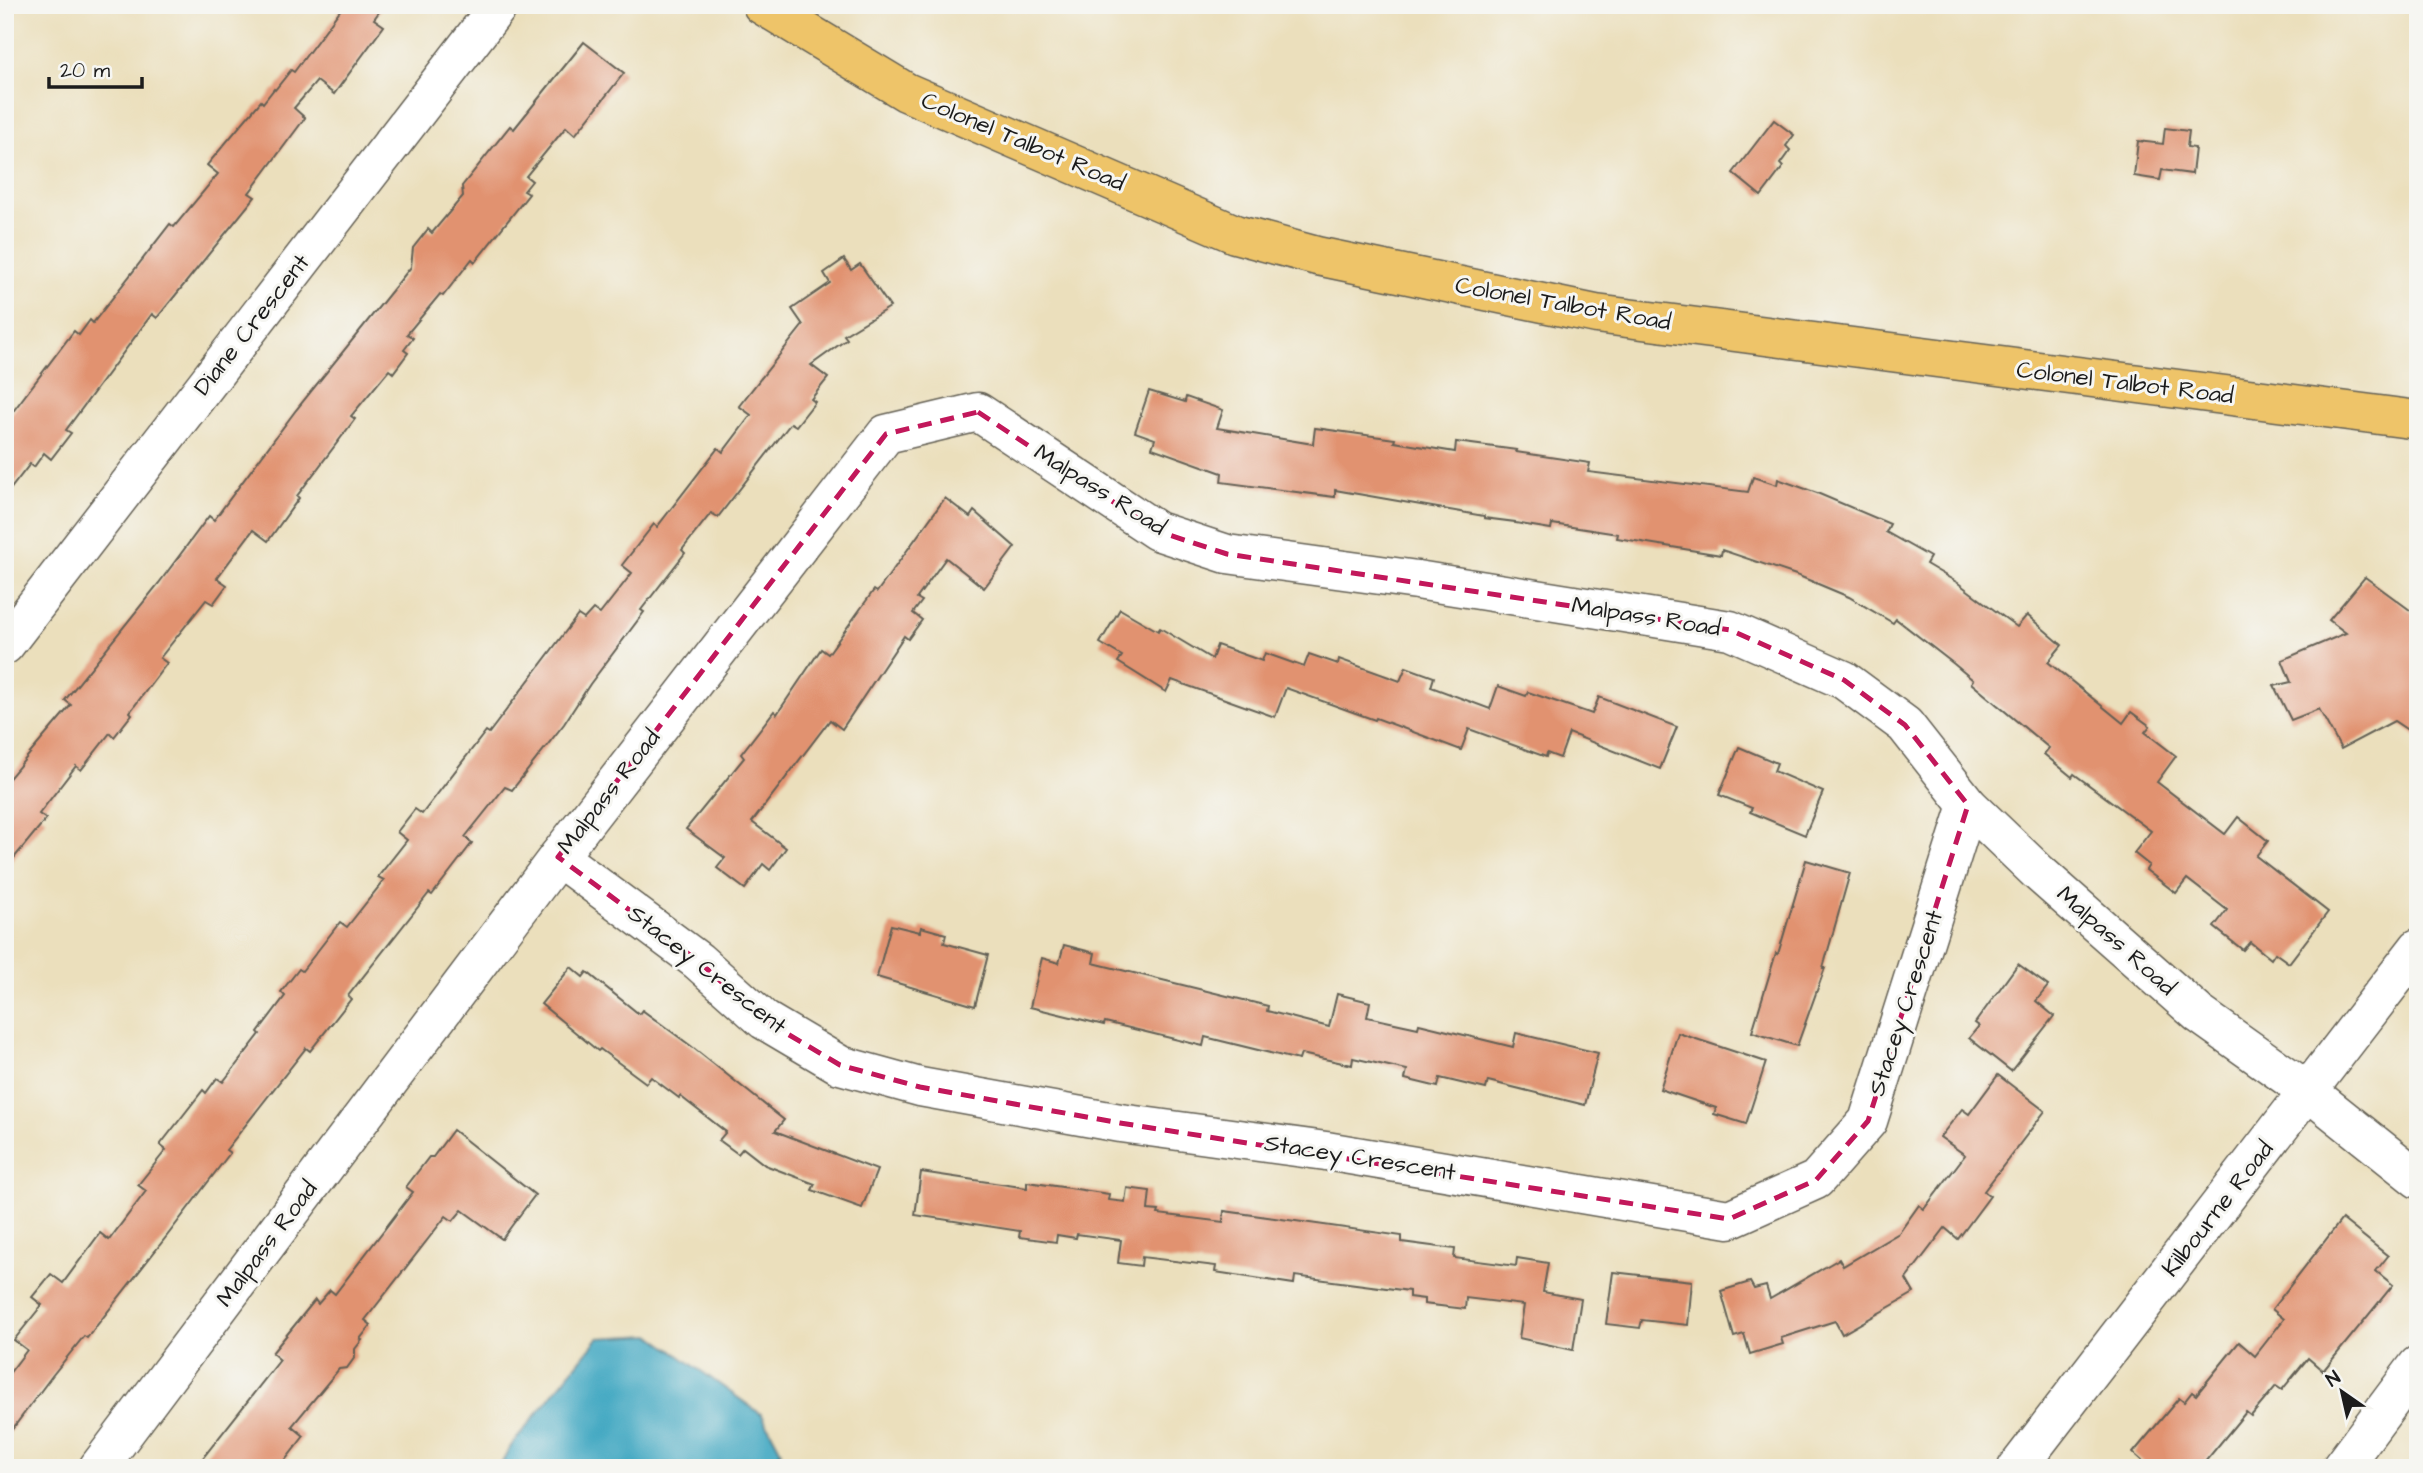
<svg xmlns="http://www.w3.org/2000/svg" width="2423" height="1473" viewBox="0 0 2423 1473" font-family="'Architects Daughter',sans-serif">
  <rect width="100%" height="100%" fill="#f6f6f2"/>
  <filter id="ink" filterUnits="userSpaceOnUse"><feTurbulence type="fractalNoise" baseFrequency=".0143" numOctaves="2"/><feDisplacementMap in="SourceGraphic" scale="14" xChannelSelector="R" yChannelSelector="G"/><feConvolveMatrix kernelMatrix="1 2 1 2 8 2 1 2 1" color-interpolation-filters="sRGB"/></filter>
  <filter id="wash" filterUnits="userSpaceOnUse"><feTurbulence type="fractalNoise" baseFrequency=".00686" numOctaves="4" result="noise"/><feDisplacementMap in="SourceGraphic" scale="28" xChannelSelector="R" yChannelSelector="G"/><feGaussianBlur stdDeviation="1.57" result="paint"/><feColorMatrix in="noise" values="0 0 0 0 0 0 0 0 0 0 0 0 0 0 0 0 0 1.4 0 .05"/><feComposite in="paint" operator="in"/></filter>
  <g filter="url(#wash)">
    <rect width="100%" height="100%" fill="#ebdfbc"/>
    <polygon fill="#42a8c2" stroke="#2f626f" stroke-width="2" points="651,1335 762,1415 781,1451 769,1468 499,1468 511,1446 598,1338"/>
    <g id="blocks">
      <g fill="#e1926f">
        <polygon points="344,5 384,5 374,19 384,26 334,94 317,81 294,108 305,118 249,193 255,197 157,318 152,314 66,430 71,433 51,459 44,453 34,467 30,464 5,496 5,422 74,331 79,335 90,320 93,323 170,224 174,227 218,174 207,165 261,101 263,103 274,89 275,90 291,70 294,72"/>
        <polygon points="584,42 624,73 575,135 566,127 526,176 532,181 524,191 529,194 475,262 472,259 443,296 440,294 407,334 413,338 404,350 408,353 393,373 389,370 351,416 355,419 297,496 299,498 268,541 253,530 217,578 227,585 213,604 206,600 160,658 167,663 130,712 132,714 114,737 110,733 81,770 76,766 39,814 46,819 5,869 5,783 71,705 65,700 159,583 209,516 214,520 296,410 411,267 413,248 428,229 432,233 463,196 462,186 510,126 514,129"/>
        <polygon points="1774,120 1794,135 1786,146 1790,150 1780,164 1783,167 1761,196 1733,173"/>
        <polygon points="2165,128 2189,131 2187,147 2195,148 2192,174 2162,170 2160,180 2134,176 2138,141 2163,144"/>
        <polygon points="844,259 851,270 860,264 890,307 844,335 847,339 811,365 828,378 811,399 815,402 796,426 791,423 718,517 711,513 682,550 685,553 641,610 644,612 590,684 564,724 512,790 505,787 465,837 472,843 432,895 429,893 348,996 351,999 310,1051 306,1048 226,1150 230,1153 170,1232 87,1338 84,1336 52,1376 5,1439 5,1379 27,1350 14,1340 42,1305 32,1297 51,1274 63,1283 100,1233 109,1240 146,1191 138,1185 166,1150 160,1145 203,1090 206,1093 217,1078 223,1082 260,1034 258,1032 285,996 281,992 299,969 302,971 340,922 347,927 384,880 378,877 407,840 397,832 415,809 422,814 486,731 489,733 578,615 584,619 593,609 600,614 632,573 622,565 654,524 657,527 718,448 723,452 751,415 739,406 803,325 792,309 830,283 824,273"/>
        <polygon points="1149,391 1185,402 1186,397 1223,410 1217,428 1313,444 1315,428 1395,439 1394,442 1455,452 1456,442 1517,450 1516,452 1590,463 1588,472 1748,492 1753,477 1777,485 1778,479 1817,493 1890,524 1886,532 1930,557 1926,564 1958,583 2017,627 2027,615 2062,645 2048,662 2123,723 2131,712 2150,726 2145,732 2176,756 2157,782 2225,834 2238,817 2268,841 2256,856 2328,912 2289,963 2275,953 2271,959 2250,942 2243,950 2214,927 2227,910 2187,879 2176,893 2146,870 2149,865 2134,853 2151,831 2074,774 2072,777 2044,754 2049,748 1971,683 1973,680 1954,664 1896,619 1893,623 1849,597 1799,576 1722,550 1721,555 1617,538 1618,534 1552,524 1551,529 1515,523 1515,522 1484,518 1484,516 1335,490 1335,497 1221,482 1222,473 1152,448 1155,439 1135,432"/>
        <polygon points="945,498 970,517 974,511 1015,547 984,588 946,558 917,598 922,601 913,613 922,620 908,639 904,636 842,729 830,720 752,822 786,848 770,870 763,864 745,889 717,868 725,858 686,829 744,758 741,754 774,711 777,714 821,649 828,654 874,590 877,592"/>
        <polygon points="2365,577 2418,616 2418,737 2394,721 2341,749 2319,709 2291,720 2274,686 2291,682 2282,660 2346,633 2329,620"/>
        <polygon points="1120,609 1158,631 1160,628 1212,659 1217,645 1262,661 1265,653 1304,667 1309,654 1338,664 1339,659 1400,681 1406,667 1434,677 1431,687 1490,709 1498,686 1526,696 1528,692 1592,714 1599,697 1677,727 1660,769 1569,733 1560,758 1547,753 1546,757 1469,729 1461,750 1376,718 1375,720 1286,688 1275,717 1172,680 1166,692 1118,662 1122,656 1100,643"/>
        <polygon points="1739,747 1777,763 1774,771 1823,792 1805,835 1750,812 1752,808 1719,795"/>
        <polygon points="1806,860 1850,873 1823,968 1825,968 1797,1046 1752,1032 1776,953 1778,954"/>
        <polygon points="891,925 920,932 921,927 946,934 944,943 988,955 975,1006 877,977"/>
        <polygon points="1064,945 1095,953 1093,963 1268,1006 1267,1011 1329,1027 1337,994 1370,1002 1367,1017 1418,1028 1419,1024 1513,1047 1516,1033 1598,1053 1585,1105 1488,1081 1486,1089 1440,1078 1438,1087 1405,1079 1407,1070 1353,1058 1352,1065 1301,1054 1299,1060 1205,1037 1203,1046 1105,1022 1104,1025 1030,1007 1042,958 1059,963"/>
        <polygon points="2018,964 2048,986 2036,1001 2054,1016 2011,1071 1969,1038 1979,1026 1975,1023"/>
        <polygon points="571,967 583,977 587,972 639,1014 642,1010 691,1046 784,1120 775,1131 877,1170 862,1208 812,1190 815,1184 765,1165 743,1148 738,1154 719,1140 726,1132 680,1096 679,1098 651,1077 646,1083 600,1049 598,1051 541,1004"/>
        <polygon points="1678,1033 1766,1062 1746,1124 1714,1114 1716,1108 1660,1089"/>
        <polygon points="1998,1075 2045,1111 1984,1191 1990,1196 1958,1239 1945,1228 1906,1279 1914,1293 1842,1334 1835,1321 1781,1338 1783,1344 1750,1354 1744,1334 1734,1337 1721,1291 1750,1282 1754,1289 1766,1286 1770,1299 1839,1259 1843,1266 1899,1233 1919,1205 1924,1209 1965,1155 1940,1137 1962,1109 1969,1114"/>
        <polygon points="453,1130 535,1195 513,1224 502,1239 462,1210 453,1221 446,1216 365,1320 371,1325 360,1339 362,1340 355,1349 355,1357 347,1368 339,1369 292,1426 304,1436 279,1468 195,1468 280,1360 272,1353 315,1300 318,1304 330,1290 335,1294 413,1192 406,1187 429,1157 433,1157"/>
        <polygon points="921,1172 1027,1188 1027,1182 1076,1189 1109,1194 1108,1200 1125,1202 1127,1188 1150,1191 1148,1210 1159,1211 1158,1214 1223,1222 1224,1211 1402,1236 1402,1242 1455,1249 1454,1258 1516,1266 1517,1258 1548,1263 1543,1292 1581,1299 1573,1350 1519,1338 1524,1305 1466,1298 1465,1309 1424,1304 1424,1299 1409,1297 1409,1291 1295,1276 1294,1284 1215,1272 1216,1266 1142,1257 1141,1266 1118,1263 1121,1240 1077,1234 1076,1238 1057,1235 1056,1242 1019,1237 1020,1231 915,1215"/>
        <polygon points="2342,1219 2388,1256 2376,1271 2393,1285 2323,1371 2308,1358 2282,1390 2276,1386 2251,1416 2246,1412 2200,1468 2150,1468 2133,1453 2179,1398 2184,1402 2192,1392 2196,1395 2239,1342 2255,1356 2284,1319 2272,1309"/>
        <polygon points="1613,1272 1692,1281 1688,1325 1642,1320 1640,1328 1606,1324"/>
      </g>
    </g>
  </g>
  <g filter="url(#ink)">
    <use href="#blocks" fill-opacity="0" stroke="#646054" stroke-width="2"/>
    <g fill="none" stroke-linecap="round" stroke-linejoin="round">
      <defs>
        <g id="minor">
          <polyline points="5,645 499,5"/>
          <polyline points="558,857 698,961 764,1020 840,1065 920,1087 1120,1123 1326,1151 1729,1219 1816,1180 1868,1121 1968,805"/>
          <polyline points="98,1468 558,857 886,434 978,412 1157,531 1227,554 1417,580 1730,630 1844,680 1905,725 1968,805 2039,873 2199,1014 2309,1092 2418,1179"/>
          <polyline points="2017,1468 2418,948"/>
          <polyline points="2341,1468 2418,1365"/>
        </g>
        <polyline id="major" points="762,5 906,92 1235,234 1317,256 1596,314 2418,420"/>
      </defs>
      <use href="#minor" stroke="#646054" stroke-width="41"/>
      <use href="#major" stroke="#646054" stroke-width="41"/>
      <use href="#minor" stroke="#fff" stroke-width="38"/>
      <use href="#major" stroke="#eec469" stroke-width="38"/>
    </g>
  </g>
  <path fill="none" stroke="#c2185b" stroke-width="5" stroke-dasharray="14 9" stroke-linejoin="round" d="M978 412 1157 531 1227 554 1730 630 1844 680 1905 725 1968 805 1868 1121 1816 1180 1729 1219 1120 1123 920 1087 840 1065 764 1020 698 961 558 857 886 434Z"/>
  <g text-anchor="middle" dominant-baseline="central" stroke-width="6" stroke-linejoin="round" paint-order="stroke">
    <g font-size="24" fill="#1c1c1c" stroke="#f6f6f2">
      <text transform="translate(1023 142) rotate(23)">Colonel Talbot Road</text>
      <text transform="translate(1563 304) rotate(10)">Colonel Talbot Road</text>
      <text transform="translate(252 325) rotate(-52)">Diane Crescent</text>
      <text transform="translate(2125 383) rotate(7)">Colonel Talbot Road</text>
      <text transform="translate(1100 490) rotate(32)">Malpass Road</text>
      <text transform="translate(1646 617) rotate(9)">Malpass Road</text>
      <text transform="translate(609 792) rotate(-52)">Malpass Road</text>
      <text transform="translate(2116 941) rotate(42)">Malpass Road</text>
      <text transform="translate(707 970) rotate(38)">Stacey Crescent</text>
      <text transform="translate(1906 1003) rotate(-72)">Stacey Crescent</text>
      <text transform="translate(1360 1158) rotate(9)">Stacey Crescent</text>
      <text transform="translate(2218 1209) rotate(-52)">Kilbourne Road</text>
      <text transform="translate(267 1244) rotate(-53)">Malpass Road</text>
    </g>
  </g>
  <rect width="2423" height="1473" fill="none" stroke="#f6f6f2" stroke-width="28"/>
  <g transform="translate(2342 1392) rotate(326)" stroke="#f6f6f2" stroke-width="5" paint-order="stroke">
  <path d="M0-5L12 26L0 18L-12 26Z" fill="#1c1c1c"/>
  <text y="-10" font-size="19" font-weight="bold" text-anchor="middle" fill="#1c1c1c">N</text>
  </g>
  <path d="M49 77v10h93v-10" fill="none" stroke="#1c1c1c" stroke-width="3.5"/>
  <text x="60" y="77" font-size="21" fill="#1c1c1c" stroke="#f6f6f2" stroke-width="5" paint-order="stroke">20 m</text>
</svg>
